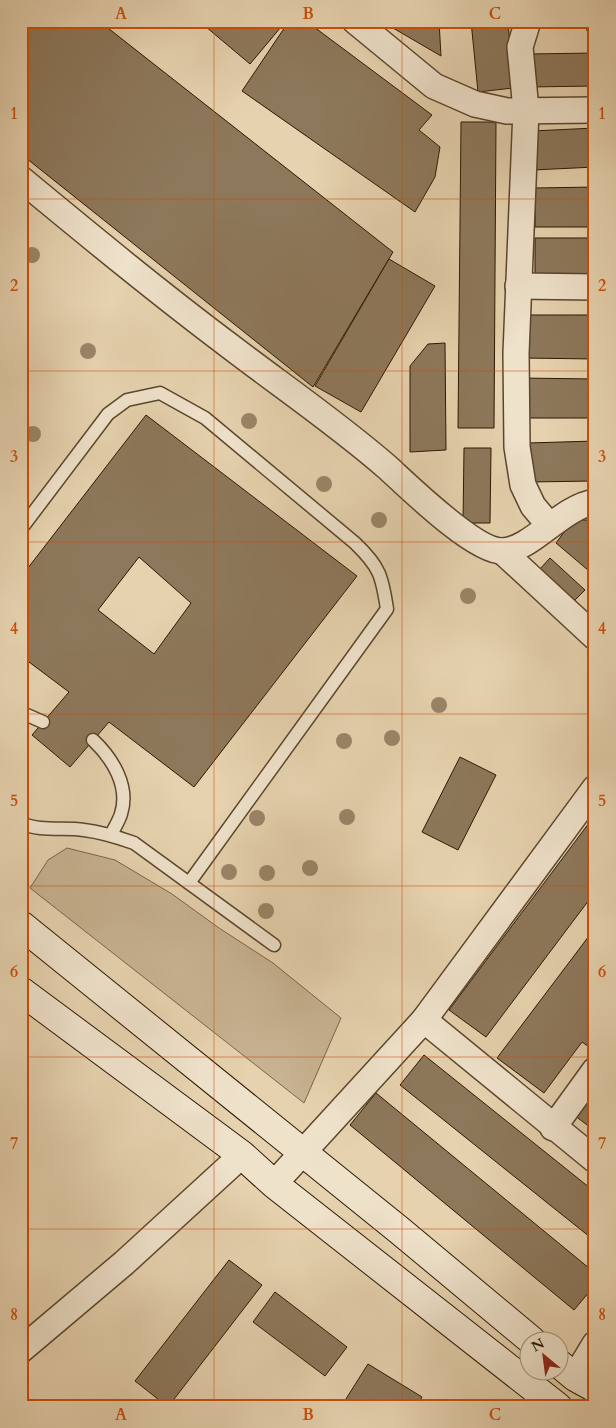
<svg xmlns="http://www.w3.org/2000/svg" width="616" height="1428" viewBox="0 0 616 1428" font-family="Cardo,serif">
  <rect width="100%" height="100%" fill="#e6d2af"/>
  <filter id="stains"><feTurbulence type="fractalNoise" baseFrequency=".004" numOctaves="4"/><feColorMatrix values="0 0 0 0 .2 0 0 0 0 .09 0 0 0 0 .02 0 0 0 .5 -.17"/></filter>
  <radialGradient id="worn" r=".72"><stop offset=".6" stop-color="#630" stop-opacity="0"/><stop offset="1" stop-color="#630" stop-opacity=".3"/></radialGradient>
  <polygon fill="#c7b291" stroke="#7a6449" points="67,848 115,860 172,894 219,928 273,963 341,1018 304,1103 30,888 48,860"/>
  <g fill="#8d785b" stroke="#2d1701" fill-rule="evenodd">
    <polygon points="21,21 99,21 393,252 313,387 21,154 21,71 24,66 21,64"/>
    <polygon points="199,21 286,21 250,64"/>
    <polygon points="289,21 306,21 432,115 419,130 440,147 435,177 415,212 242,91"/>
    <polygon points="381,21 439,21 441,56"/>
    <polygon points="471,21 508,21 513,88 478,92"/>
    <polygon points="586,21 595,21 595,31 587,31"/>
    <polygon points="595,53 595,86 529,87 529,54"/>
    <polygon points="461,122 496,122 494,428 458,428"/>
    <polygon points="595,128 595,167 533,170 532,131"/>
    <polygon points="595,187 595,227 535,227 535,188"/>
    <rect x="535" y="238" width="60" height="42"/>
    <polygon points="389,259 435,286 361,412 315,386"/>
    <polygon points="524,315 595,315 595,359 523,358"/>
    <polygon points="445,343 446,450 410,452 410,366 428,344"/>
    <polygon points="521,378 595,379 595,418 520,418"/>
    <path d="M146 415 357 576 194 787 109 722 70 767 32 735 69 692 21 656V577ZM139 557 191 603 154 654 98 610Z"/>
    <polygon points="595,441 595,481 529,482 528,443"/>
    <polygon points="464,448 491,448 490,523 463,523"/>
    <polygon points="573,520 595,520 595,576 556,543"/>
    <polygon points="550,558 585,590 573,602 539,570"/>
    <polygon points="460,757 496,775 458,850 422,832"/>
    <polygon points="595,815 595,892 486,1037 449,1010"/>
    <polygon points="595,928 595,1045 592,1049 582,1042 544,1093 497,1058"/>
    <polygon points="424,1055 595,1192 595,1241 400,1085"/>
    <polygon points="595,1087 595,1131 574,1115"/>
    <polygon points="376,1093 595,1273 595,1285 574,1310 350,1125"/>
    <polygon points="229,1260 262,1285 168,1407 135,1381"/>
    <polygon points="275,1292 347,1347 325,1376 253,1322"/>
    <polygon points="368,1364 422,1397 416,1407 353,1407 344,1402"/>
  </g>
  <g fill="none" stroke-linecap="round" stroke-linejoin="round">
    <defs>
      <g id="lane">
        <path d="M21 529 108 414 127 400 160 393 205 418 355 543C380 567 382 576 387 609L189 883"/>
        <polyline points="21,716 27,715 43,722"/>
        <path d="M93 740C112 758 130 786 121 814 119 821 114 828 111 835"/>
        <path d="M21 823C40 832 64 827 84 830 101 832 117 837 134 843L274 945"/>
      </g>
      <g id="street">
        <polyline points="355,21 434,86 475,104 507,111 595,110"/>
        <polyline points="528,21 520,47 526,110 516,353 517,447 523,485 533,506 549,525"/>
        <path d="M21 179C90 236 159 293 231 347 282 386 339 425 387 467 409 487 474 551 502 551 532 550 561 507 595 502"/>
        <polyline points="518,286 595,287"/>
        <polyline points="502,551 595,637"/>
        <polyline points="424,1020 595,1160"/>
        <polyline points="553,1128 595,1070"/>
        <polyline points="274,1184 424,1020 595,788"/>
        <polyline points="21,1350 124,1263 242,1155"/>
        <polyline points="575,1377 595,1344"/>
      </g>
      <g id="secondary">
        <polyline points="21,925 399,1230 531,1340"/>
        <polyline points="21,991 242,1155 274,1184 558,1407"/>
        <polyline points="558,1363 575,1377 595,1388"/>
      </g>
    </defs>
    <use href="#lane" stroke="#5b462c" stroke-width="15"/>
    <use href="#street" stroke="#5b462c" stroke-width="28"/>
    <use href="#secondary" stroke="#2d1701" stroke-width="30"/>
    <use href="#lane" stroke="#efe2cb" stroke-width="12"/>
    <use href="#street" stroke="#efe2cb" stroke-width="25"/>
    <use href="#secondary" stroke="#efe2cb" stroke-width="28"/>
  </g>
  <g fill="#9a8567">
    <circle cx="32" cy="255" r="8"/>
    <circle cx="88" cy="351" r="8"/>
    <circle cx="249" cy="421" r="8"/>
    <circle cx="33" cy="434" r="8"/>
    <circle cx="324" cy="484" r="8"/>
    <circle cx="379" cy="520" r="8"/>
    <circle cx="468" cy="596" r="8"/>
    <circle cx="439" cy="705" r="8"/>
    <circle cx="392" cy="738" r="8"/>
    <circle cx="344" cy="741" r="8"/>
    <circle cx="347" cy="817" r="8"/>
    <circle cx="257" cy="818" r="8"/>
    <circle cx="310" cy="868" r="8"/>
    <circle cx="229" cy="872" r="8"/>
    <circle cx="267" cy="873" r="8"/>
    <circle cx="266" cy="911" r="8"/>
  </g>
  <path fill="none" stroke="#cc4f0a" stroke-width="1" stroke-opacity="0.55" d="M214 21V1407M402 21V1407M21 199H595M21 371H595M21 542H595M21 714H595M21 886H595M21 1057H595M21 1229H595"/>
  <rect width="616" height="1428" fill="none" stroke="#e6d2af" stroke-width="55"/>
  <g transform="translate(544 1356) rotate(331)"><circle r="24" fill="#efe2cb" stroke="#a1917a"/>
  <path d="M0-4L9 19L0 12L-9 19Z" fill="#8f2418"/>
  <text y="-8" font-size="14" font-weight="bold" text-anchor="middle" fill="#2d1701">N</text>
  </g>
  <rect x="28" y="28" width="560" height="1372" fill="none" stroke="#cc4f0a" stroke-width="2"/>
  <g font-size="16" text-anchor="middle" font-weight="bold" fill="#cc4f0a">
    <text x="121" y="19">A</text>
    <text x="308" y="19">B</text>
    <text x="495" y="19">C</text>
    <text x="14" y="119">1</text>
    <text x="602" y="119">1</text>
    <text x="14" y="291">2</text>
    <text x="602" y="291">2</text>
    <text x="14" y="462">3</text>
    <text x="602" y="462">3</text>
    <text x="14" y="634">4</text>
    <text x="602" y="634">4</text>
    <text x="14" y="806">5</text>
    <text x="602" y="806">5</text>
    <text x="14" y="977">6</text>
    <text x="602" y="977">6</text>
    <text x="14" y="1149">7</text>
    <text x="602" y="1149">7</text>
    <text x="14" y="1320">8</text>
    <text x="602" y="1320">8</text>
    <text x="121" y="1420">A</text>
    <text x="308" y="1420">B</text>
    <text x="495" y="1420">C</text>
  </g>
  <rect width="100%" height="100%" filter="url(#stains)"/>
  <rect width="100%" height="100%" fill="url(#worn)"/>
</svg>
